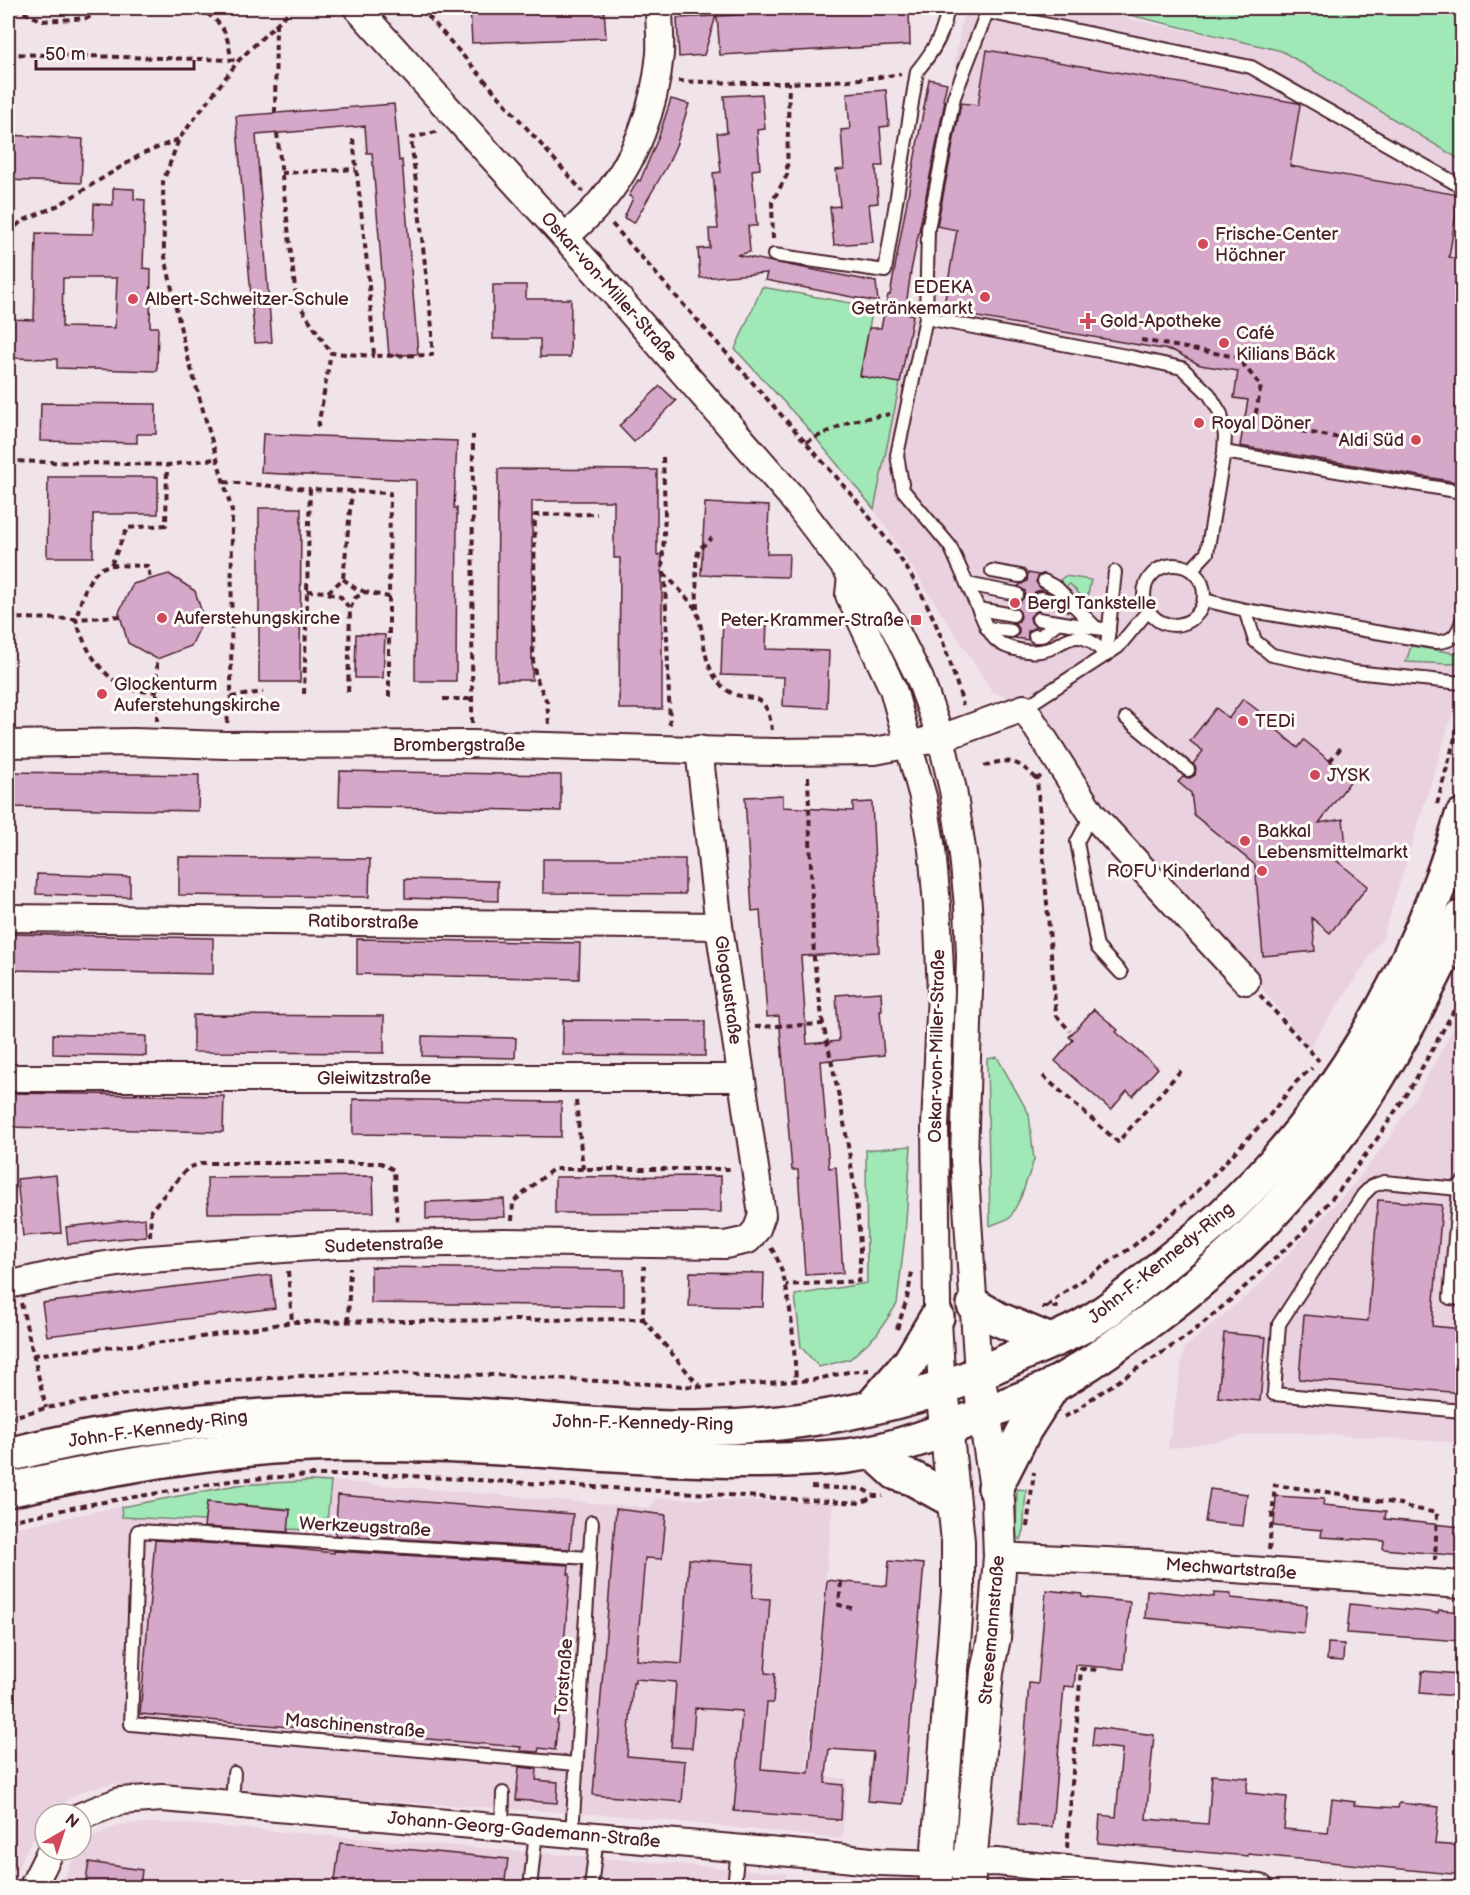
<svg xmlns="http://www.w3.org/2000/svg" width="1470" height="1895" viewBox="0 0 1470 1895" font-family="'Balsamiq Sans',sans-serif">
  <rect width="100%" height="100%" fill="#f1e3ea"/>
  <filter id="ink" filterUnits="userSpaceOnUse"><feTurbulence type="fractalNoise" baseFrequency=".0167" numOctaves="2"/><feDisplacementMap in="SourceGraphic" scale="12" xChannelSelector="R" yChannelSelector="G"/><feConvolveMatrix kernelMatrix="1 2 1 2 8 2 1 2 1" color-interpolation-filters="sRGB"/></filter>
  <g filter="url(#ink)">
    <g fill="#e9d1e0">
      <polygon points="964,8 1079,8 1282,51 1462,161 1462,683 1383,937 1309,1048 1262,988 1174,904 1025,706 992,691 874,509 913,315"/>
      <polygon points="1462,1013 1462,1443 1272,1431 1168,1449 1184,1348 1257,1287 1356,1182 1387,1141 1418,1093"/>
      <polygon points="310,1479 651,1508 655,1498 833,1503 806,1774 847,1779 842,1839 623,1816 112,1784 82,1791 70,1798 52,1814 45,1814 45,1824 29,1845 9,1887 8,1888 8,1529 238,1483"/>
      <polygon points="148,1823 174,1823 786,1873 785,1888 60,1888 70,1864 93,1836 119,1825"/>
      <polygon points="998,1875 1107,1887 997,1887"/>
    </g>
    <g fill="#a0e9b7" stroke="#758471" stroke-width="1.5">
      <polygon points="1100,8 1462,8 1462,161 1282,51"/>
      <polygon points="762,287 873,307 860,376 900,383 874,509 805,425 735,349"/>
      <polygon points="1065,576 1091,580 1085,608 1078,601 1082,597 1070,584 1066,587 1060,580"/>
      <polygon points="1411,646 1454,653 1462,651 1462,663 1450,664 1406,662"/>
      <polygon points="997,1057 1029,1114 1034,1160 1021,1197 1010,1218 990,1226 987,1059"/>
      <polygon points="911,1146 905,1235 897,1304 877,1334 850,1359 819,1367 801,1347 795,1295 867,1283 866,1150"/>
      <polygon points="309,1481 331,1482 326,1531 288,1529 290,1509 207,1502 205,1521 122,1517 121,1507 237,1485"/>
      <polygon points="1017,1489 1026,1490 1023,1534 1021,1540 1018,1538 1016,1532"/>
    </g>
    <g fill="#d5a8ca" stroke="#4a1f2b" stroke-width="1.5" fill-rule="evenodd">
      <polygon points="470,8 604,8 606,38 472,43"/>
      <polygon points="909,8 910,45 720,55 717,16"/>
      <polygon points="716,16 704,55 679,57 677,18"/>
      <polygon points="987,50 1298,103 1300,105 1290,166 1459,195 1449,257 1462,260 1462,483 1240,446 1248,400 1234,398 1238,371 1200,365 1174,351 943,311 957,230 937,226 961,103 978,105"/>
      <polygon points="929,79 947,83 943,100 945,101 911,271 905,313 913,315 900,383 860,376 869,328 881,328 888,295 890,295"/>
      <polygon points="886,90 889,126 880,127 883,166 876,166 878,203 869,204 873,242 834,245 830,207 840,206 836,170 844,169 841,130 850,129 847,93"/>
      <polygon points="762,94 765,129 757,130 760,169 752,170 757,226 748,226 750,252 737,255 876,282 878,302 765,280 767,273 700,278 698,249 710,248 709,229 718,229 713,173 721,172 717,133 727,133 724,96"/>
      <polygon points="671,99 689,104 677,143 668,164 634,223 624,218 633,198 629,196 638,180 640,181 659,136"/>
      <polygon points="394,104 399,161 402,160 418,354 389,356 372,153 367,153 365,126 256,135 272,342 255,343 236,116"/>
      <polygon points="8,135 83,139 81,183 8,180"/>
      <path d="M113 188 134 189V199L145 200 143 268 151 269 150 327H158L157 371 57 368V359L8 358V319L34 320 36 233 93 234 94 204 113 205ZM63 278H117L115 328 62 327Z"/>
      <polygon points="493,285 526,285 526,299 571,299 570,357 540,357 540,339 493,339"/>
      <polygon points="660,386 676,401 634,442 619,426"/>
      <polygon points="41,403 156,404 156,434 137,434 137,443 40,441"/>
      <polygon points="263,434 457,441 454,508 457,508 456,681 415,681 416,480 261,473"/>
      <polygon points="498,469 657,470 657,555 662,554 662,709 619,709 620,558 614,558 614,501 532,501 532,680 497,680"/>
      <polygon points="48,477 158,477 158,514 93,514 93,557 47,557"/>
      <polygon points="705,503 769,506 767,554 789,554 788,577 701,575"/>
      <polygon points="259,508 301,508 300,682 259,682"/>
      <polygon points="1028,573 1039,575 1036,582 1042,590 1035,592 1033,596 1033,601 1040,606 1039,611 1035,612 1030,617 1031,622 1036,627 1028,631 1028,640 1015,638 1019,633 1019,628 1013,623 1019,621 1021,617 1020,612 1015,607 1015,602 1020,602 1025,596 1025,591 1018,586 1027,581"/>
      <polygon points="169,574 195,591 204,619 191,646 157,659 128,643 119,612 133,584"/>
      <polygon points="723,618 767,620 766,649 829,651 827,708 783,706 784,677 721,675"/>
      <polygon points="356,634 385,635 383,678 355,678"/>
      <polygon points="1243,699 1277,725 1275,728 1298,748 1304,740 1352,779 1319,823 1343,819 1346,845 1321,848 1368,886 1330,933 1312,918 1315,951 1263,956 1255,865 1194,815 1191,793 1178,782 1183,777 1190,778 1195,775 1196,768 1193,764 1203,751 1190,741 1216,708 1229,718"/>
      <polygon points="340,771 561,775 561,811 339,806"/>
      <polygon points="8,772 199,775 198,811 8,807"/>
      <polygon points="783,795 783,807 853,811 853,803 872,802 879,952 801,956 807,1044 839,1041 836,995 881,992 882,1011 880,1011 884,1055 821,1061 829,1168 836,1167 843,1273 805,1275 798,1170 792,1170 779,1016 767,1017 760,910 752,911 745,797"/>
      <polygon points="179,857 370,859 369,897 179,895"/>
      <polygon points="543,859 685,859 685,894 543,893"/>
      <polygon points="37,874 130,877 130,897 36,894"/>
      <polygon points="405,879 498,881 498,901 405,898"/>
      <polygon points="8,934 213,938 213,974 8,970"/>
      <polygon points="357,939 580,943 579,979 357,974"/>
      <polygon points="1094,1009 1118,1030 1116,1032 1158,1068 1133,1096 1127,1091 1111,1110 1055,1061 1073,1040 1069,1037"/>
      <polygon points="193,1015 384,1016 384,1053 193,1052"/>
      <polygon points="563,1020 705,1021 705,1056 563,1055"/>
      <polygon points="53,1034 146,1036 146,1056 53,1054"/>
      <polygon points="422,1036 516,1038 515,1058 422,1056"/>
      <polygon points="8,1093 224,1096 223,1132 8,1127"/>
      <polygon points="353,1099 561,1102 561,1137 353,1134"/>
      <polygon points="56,1175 61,1233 23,1236 17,1179"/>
      <polygon points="373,1176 374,1212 208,1213 207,1178"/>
      <polygon points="721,1176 721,1212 555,1213 555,1177"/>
      <polygon points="504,1199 505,1217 426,1219 426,1202"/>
      <polygon points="1378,1200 1442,1205 1432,1326 1462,1329 1462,1393 1299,1379 1304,1315 1368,1321"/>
      <polygon points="145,1218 146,1236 68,1244 66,1227"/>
      <polygon points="371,1267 624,1270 624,1306 371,1303"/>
      <polygon points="690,1272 764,1273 763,1307 689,1306"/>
      <polygon points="271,1275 275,1308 47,1336 42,1303"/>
      <polygon points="1224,1333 1266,1337 1260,1401 1218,1397"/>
      <polygon points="1210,1489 1247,1494 1243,1526 1205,1522"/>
      <polygon points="338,1495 573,1514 570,1549 335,1535"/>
      <polygon points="1276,1496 1324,1499 1323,1505 1386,1511 1385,1519 1462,1527 1462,1556 1383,1549 1384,1541 1321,1537 1322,1530 1274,1526"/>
      <polygon points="207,1502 290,1510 288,1532 204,1527"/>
      <polygon points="616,1509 666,1515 662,1559 645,1558 636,1660 682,1664 689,1559 754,1564 752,1598 770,1599 765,1673 775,1674 773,1703 767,1703 761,1769 809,1773 827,1580 887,1586 889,1561 924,1564 903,1804 868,1801 873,1752 829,1749 825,1783 843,1785 841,1820 734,1811 742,1711 695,1708 692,1748 671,1747 676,1682 635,1679 635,1683 633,1683 627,1756 685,1761 682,1802 593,1795"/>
      <polygon points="155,1540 286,1548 334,1553 334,1551 569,1565 568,1574 570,1574 555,1750 539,1748 538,1752 520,1751 521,1747 140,1714"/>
      <polygon points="1046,1590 1082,1594 1082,1597 1130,1602 1124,1669 1076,1665 1074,1687 1064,1686 1052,1827 1018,1825 1029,1683 1038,1684"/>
      <polygon points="1147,1590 1214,1597 1214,1593 1231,1594 1231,1598 1307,1605 1304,1633 1145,1618"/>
      <polygon points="1350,1604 1438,1613 1439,1610 1462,1612 1462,1641 1347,1633"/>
      <polygon points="1328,1643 1344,1644 1343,1661 1327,1660"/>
      <polygon points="1422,1671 1459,1674 1457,1696 1420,1693"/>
      <polygon points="1094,1727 1154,1735 1146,1819 1208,1824 1212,1775 1248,1778 1246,1793 1287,1797 1284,1829 1328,1833 1332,1799 1355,1802 1354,1805 1398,1808 1399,1803 1439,1807 1435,1844 1462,1846 1462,1875 1248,1854 1248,1856 1098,1843 1100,1815 1116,1817 1122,1749 1092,1746"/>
      <polygon points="519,1767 537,1769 536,1780 558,1782 557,1803 516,1800"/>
      <polygon points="340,1843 508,1859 504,1887 334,1887"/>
      <polygon points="89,1862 142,1870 140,1887 85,1887"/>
    </g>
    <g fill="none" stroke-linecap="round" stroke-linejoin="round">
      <defs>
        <g id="service">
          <path d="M774 255 885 271 917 71C932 53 946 32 947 8"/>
          <polyline points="926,318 928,229 954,97 987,12 1251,67 1462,187"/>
          <polyline points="1224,452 1462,492"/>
          <circle cx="1174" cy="595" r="30"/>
          <polyline points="992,571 1020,576"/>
          <polyline points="1044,581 1057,588 1096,628"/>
          <polyline points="967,584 1017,594"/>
          <polyline points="1041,598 1073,605"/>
          <polyline points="1204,600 1245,610 1255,641 1272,655 1354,672 1462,683"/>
          <polyline points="979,609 1013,615"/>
          <path d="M1245 610 1435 642C1452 642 1457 636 1462 621"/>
          <polyline points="1038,619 1109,630"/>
          <polyline points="987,628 1011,631"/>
          <polyline points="1035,636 1041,636 1058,622"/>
          <path d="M1106 655C1100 649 1093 641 1084 638 1071 634 1060 644 1049 649 1034 654 1007 651 995 639 992 636 990 631 987 628L950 546 903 490 897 455 926 318 1131 357 1182 368 1209 394 1221 414 1225 436 1224 452 1207 553 1191 570"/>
          <polyline points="1106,655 1115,572"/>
          <polyline points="1024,708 1118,647 1148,611"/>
          <polyline points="1126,718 1188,770"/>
          <polyline points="1092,814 1077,842 1097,947 1121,973"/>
          <polyline points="1462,1183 1459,1189 1450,1298 1462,1299"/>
          <polyline points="1459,1189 1384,1182 1372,1186 1363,1195 1279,1324 1274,1394 1462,1411"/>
          <polyline points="576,1764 131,1724 138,1531 590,1558"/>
          <polyline points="232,1804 234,1773"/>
          <polyline points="502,1827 503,1793"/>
          <polyline points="572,1834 592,1522"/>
          <polyline points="530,1888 536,1831"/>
          <polyline points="591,1888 597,1836"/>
          <polyline points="734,1888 738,1848"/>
        </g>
        <g id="minor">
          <polyline points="357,8 588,263 790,495 851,575 875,599 893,625 920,679 941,738 953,790 963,855 968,906 970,956 964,1159 978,1373"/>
          <path d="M565 237C576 227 588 217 598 205 635 164 655 108 660 54 661 39 659 23 659 8"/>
          <polyline points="851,575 849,595 893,689 923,797 932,849 937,905 941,992 935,1127 937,1305 942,1388"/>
          <polyline points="8,744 134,742 225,745 472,744 775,752 875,751 941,738 1024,708 1092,814 1246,981"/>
          <polyline points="8,918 719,926"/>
          <polyline points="8,1078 740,1078"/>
          <polyline points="8,1285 74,1270 137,1260 338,1245 505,1242 725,1245 748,1240 757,1229 762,1215 719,926 699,749"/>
          <polyline points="1000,1556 1149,1563 1462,1585"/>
          <polyline points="81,1816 120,1801 162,1798 825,1856 880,1862 937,1864 996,1862 1260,1888"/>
          <polyline points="32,1888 51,1850"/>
        </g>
        <g id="tertiary">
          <polyline points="935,1888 958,1592 958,1541 942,1388"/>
          <polyline points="968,1888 987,1672 994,1638 1000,1556 998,1500 978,1373"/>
        </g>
        <g id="secondary">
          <polyline points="974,1305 998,1319 1050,1341"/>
          <polyline points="871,1407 910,1362 937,1317"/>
          <polyline points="873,1452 896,1473 912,1478 952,1500"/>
          <path d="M8 1455C147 1420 291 1409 434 1413 522 1416 609 1429 697 1428 778 1427 862 1414 939 1389 966 1380 993 1367 1020 1355 1041 1345 1063 1337 1083 1326 1114 1308 1140 1284 1167 1262 1185 1247 1204 1233 1221 1217 1337 1109 1418 968 1462 816"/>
          <polyline points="995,1488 1025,1429 1054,1384"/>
          <path d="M8 1490C88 1472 169 1457 251 1449 310 1443 371 1444 430 1445 569 1448 708 1470 847 1456 897 1450 947 1430 993 1410 1014 1402 1036 1394 1056 1384 1080 1370 1104 1354 1127 1337 1212 1278 1285 1208 1346 1125 1393 1060 1428 988 1462 917"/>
        </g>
      </defs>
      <use href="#service" stroke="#4a1f2b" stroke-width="16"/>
      <use href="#minor" stroke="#4a1f2b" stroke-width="30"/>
      <use href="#tertiary" stroke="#4a1f2b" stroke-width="36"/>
      <use href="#secondary" stroke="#4a1f2b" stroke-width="38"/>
      <g stroke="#4a1f2b" stroke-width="4" stroke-dasharray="6 4.5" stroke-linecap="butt">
        <polyline points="14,8 43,21 88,18 100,8"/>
        <path d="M198 8C223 23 227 30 231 59"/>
        <polyline points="421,8 583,192"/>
        <polyline points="8,54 238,60"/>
        <path d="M678 81C751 84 828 85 901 74"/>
        <polyline points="275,113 276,25"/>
        <polyline points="277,133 296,296 302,309 331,353"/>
        <polyline points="353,139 368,272 374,356 432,355 432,328 411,138 440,131"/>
        <polyline points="281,173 356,169"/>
        <path d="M612 224 854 497C875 525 899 553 916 584 938 622 951 663 963 705"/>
        <polyline points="8,233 22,221 59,205 142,154 179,139"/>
        <polyline points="773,239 772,202 787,175 789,82"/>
        <polyline points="1141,340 1237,357 1261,386 1254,423 1358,441"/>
        <polyline points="318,427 331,353 374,356"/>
        <polyline points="806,442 851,421 890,414"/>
        <polyline points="663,457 665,514 662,571 665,579 670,728"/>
        <polyline points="8,461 167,465 216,459"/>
        <polyline points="224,482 310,489"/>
        <polyline points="111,565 148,566 150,579"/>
        <path d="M664 573C671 581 695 605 697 612 706 639 701 664 722 686 745 709 765 680 772 730"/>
        <polyline points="343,579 355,588 365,592"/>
        <polyline points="307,591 328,592 343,579 352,491"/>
        <polyline points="328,593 341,597 350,609"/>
        <polyline points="697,609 696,560 699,549 712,538"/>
        <path d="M120 616 76 619C83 645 99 674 125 687 133 692 148 691 158 692"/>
        <path d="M8 618 76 619C82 598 87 570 111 565L127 528 166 525 167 465"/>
        <polyline points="304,694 310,489 390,493 389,597 365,592 355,598 350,609 348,696"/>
        <polyline points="231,697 263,692"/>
        <polyline points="389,697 389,597"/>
        <polyline points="443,699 472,699"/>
        <polyline points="157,721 157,659"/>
        <polyline points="227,723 231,697 232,511 184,344 164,252 163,182 179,139 239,60 293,8"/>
        <polyline points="472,723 473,435"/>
        <polyline points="549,724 547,702 536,678 533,660 535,515 597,514"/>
        <polyline points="1330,761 1343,745"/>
        <path d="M984 766C1010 757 1018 761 1037 779"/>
        <polyline points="1041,776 1037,779 1056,1015 1070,1031"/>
        <polyline points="808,777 814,959 823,1024"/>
        <polyline points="1437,804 1462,712"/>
        <polyline points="1260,995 1319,1061"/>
        <path d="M755 1027 823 1024C835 1076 846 1127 853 1179 858 1213 862 1247 859 1281L786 1285"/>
        <polyline points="1043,1076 1118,1142 1182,1069"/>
        <polyline points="576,1101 583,1169"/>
        <polyline points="512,1221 513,1202 553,1169 733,1169"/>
        <polyline points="150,1236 151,1210 188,1168 202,1163 381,1163 394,1170 397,1223"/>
        <path d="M771 1248C791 1275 794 1347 796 1381"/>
        <polyline points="288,1271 292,1322"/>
        <polyline points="21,1303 46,1408"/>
        <polyline points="1042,1307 1059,1307"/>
        <polyline points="1047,1307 1059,1296 1132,1247 1192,1197 1269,1116 1296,1082 1312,1068"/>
        <polyline points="643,1319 700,1387"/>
        <polyline points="348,1322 350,1267"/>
        <polyline points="897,1329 907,1299 912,1272"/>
        <polyline points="33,1355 183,1340 292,1322 643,1319 644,1266"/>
        <polyline points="1064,1417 1076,1411 1088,1401 1189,1335 1235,1296 1299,1236 1341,1188 1377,1139 1413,1084 1462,996"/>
        <polyline points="8,1418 46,1408 184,1384 328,1374 374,1373 494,1375 700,1387 813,1380 848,1372 869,1370"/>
        <polyline points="811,1487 863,1489 874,1496 883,1496"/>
        <polyline points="8,1521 92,1504 236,1480 311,1475 394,1475 861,1503 874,1496"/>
        <polyline points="1027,1527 1034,1472"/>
        <polyline points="1269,1550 1275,1485 1341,1494 1350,1497 1401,1504 1406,1507 1437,1513 1435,1560"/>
        <polyline points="841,1582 839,1605 852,1608"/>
        <polyline points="1067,1848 1081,1669 1099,1670"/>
      </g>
      <use href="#service" stroke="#fdfcf7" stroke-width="12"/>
      <use href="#minor" stroke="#fdfcf7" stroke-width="26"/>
      <use href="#tertiary" stroke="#fdfcf7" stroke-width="32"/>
      <use href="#secondary" stroke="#fdfcf7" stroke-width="33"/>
    </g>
  </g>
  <g fill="#d1495b" stroke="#fdfcf7" stroke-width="2">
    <circle cx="1203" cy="244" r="6"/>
    <circle cx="985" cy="297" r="6"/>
    <circle cx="133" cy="299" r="6"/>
    <path d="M1085 312h6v6h6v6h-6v6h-6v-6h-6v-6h6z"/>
    <circle cx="1224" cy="343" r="6"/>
    <circle cx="1199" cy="423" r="6"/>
    <circle cx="1416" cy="440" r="6"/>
    <circle cx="1015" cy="603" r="6"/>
    <circle cx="162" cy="618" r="6"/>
    <rect x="910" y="614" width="12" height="12" rx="3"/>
    <circle cx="102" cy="694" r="6"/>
    <circle cx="1243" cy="721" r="6"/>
    <circle cx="1315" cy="775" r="6"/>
    <circle cx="1245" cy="841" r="6"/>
    <circle cx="1262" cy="871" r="6"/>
  </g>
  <g text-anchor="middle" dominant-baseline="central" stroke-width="6" stroke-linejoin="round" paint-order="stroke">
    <g font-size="18" fill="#4a1f2b" stroke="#fdfcf7" text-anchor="start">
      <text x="1215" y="234">Frische-Center<tspan x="1215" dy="21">Höchner</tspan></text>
      <text x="973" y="287" text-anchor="end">EDEKA<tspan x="973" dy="21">Getränkemarkt</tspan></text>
      <text x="145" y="299">Albert-Schweitzer-Schule</text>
      <text x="1100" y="321">Gold-Apotheke</text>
      <text x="1236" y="333">Café<tspan x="1236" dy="21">Kilians Bäck</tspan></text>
      <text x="1211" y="423">Royal Döner</text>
      <text x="1404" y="440" text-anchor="end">Aldi Süd</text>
      <text x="1027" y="603">Bergl Tankstelle</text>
      <text x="174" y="618">Auferstehungskirche</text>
      <text x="904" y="620" text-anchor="end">Peter-Krammer-Straße</text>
      <text x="114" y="684">Glockenturm<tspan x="114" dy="21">Auferstehungskirche</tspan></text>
      <text x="1255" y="721">TEDi</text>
      <text x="1327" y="775">JYSK</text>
      <text x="1257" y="831">Bakkal<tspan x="1257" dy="21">Lebensmittelmarkt</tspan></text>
      <text x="1250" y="871" text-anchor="end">ROFU Kinderland</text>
    </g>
    <g font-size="18" fill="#4a1f2b" stroke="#fdfcf7">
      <text transform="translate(609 287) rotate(48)">Oskar-von-Miller-Straße</text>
      <text x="459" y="745">Brombergstraße</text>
      <text transform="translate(363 922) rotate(1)">Ratiborstraße</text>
      <text transform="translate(728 990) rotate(82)">Glogaustraße</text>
      <text transform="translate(937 1046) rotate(-89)">Oskar-von-Miller-Straße</text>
      <text x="374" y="1078">Gleiwitzstraße</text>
      <text transform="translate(384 1245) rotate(-2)">Sudetenstraße</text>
      <text transform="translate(1161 1263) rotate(-39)">John-F.-Kennedy-Ring</text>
      <text transform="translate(643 1423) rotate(1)">John-F.-Kennedy-Ring</text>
      <text transform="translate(158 1429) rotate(-8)">John-F.-Kennedy-Ring</text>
      <text transform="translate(365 1527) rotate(3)">Werkzeugstraße</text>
      <text transform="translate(1231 1569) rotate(4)">Mechwartstraße</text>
      <text transform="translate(992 1630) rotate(-85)">Stresemannstraße</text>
      <text transform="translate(564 1677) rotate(-86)">Torstraße</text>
      <text transform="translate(355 1726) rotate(5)">Maschinenstraße</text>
      <text transform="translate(524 1830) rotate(5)">Johann-Georg-Gademann-Straße</text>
    </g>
  </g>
  <rect width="1470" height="1895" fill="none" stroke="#fdfcf7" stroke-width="30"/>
  <rect x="15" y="15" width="1440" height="1865" fill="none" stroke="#4a1f2b" stroke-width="2" filter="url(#ink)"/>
  <g transform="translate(63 1832) rotate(39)"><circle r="28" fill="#fdfcf7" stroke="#b5a4a5" stroke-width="1.5"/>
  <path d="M0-4.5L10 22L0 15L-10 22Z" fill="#d1495b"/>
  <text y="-9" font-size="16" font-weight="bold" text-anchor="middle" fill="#4a1f2b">N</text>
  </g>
  <path d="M36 60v9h158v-9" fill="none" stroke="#4a1f2b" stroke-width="3"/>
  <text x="45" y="60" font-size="18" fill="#4a1f2b" stroke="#fdfcf7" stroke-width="4.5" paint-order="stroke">50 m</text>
</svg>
